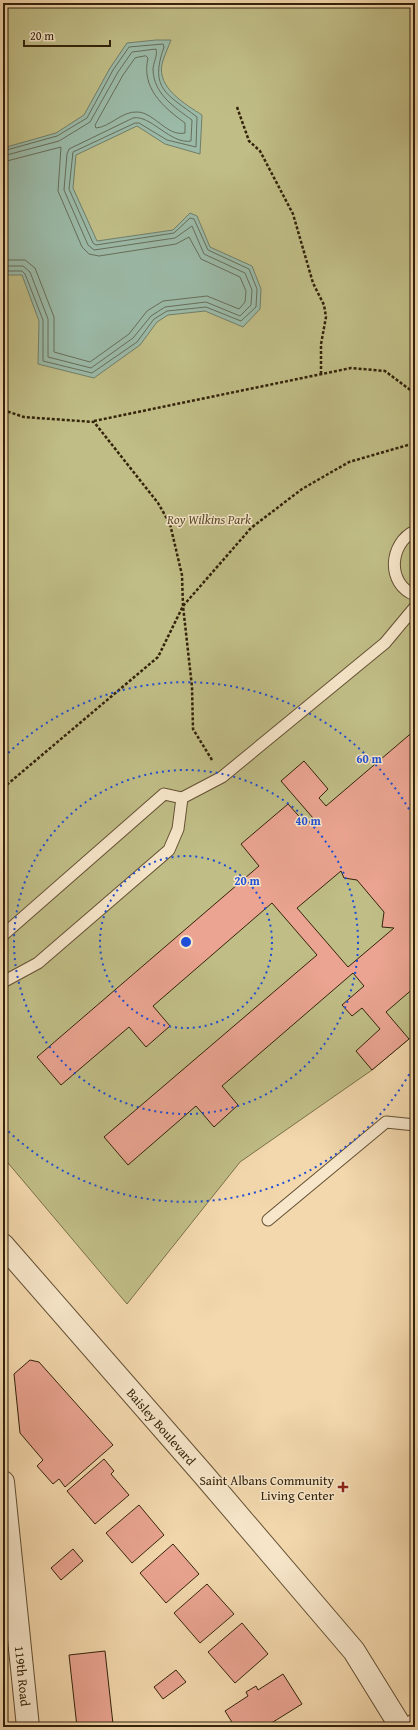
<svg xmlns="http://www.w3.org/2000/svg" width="418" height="1730" font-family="'Gentium Book Plus',serif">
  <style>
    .green { fill: #c0bd86; stroke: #7a7048 }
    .water { fill: #9bbaa8; stroke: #717e69 }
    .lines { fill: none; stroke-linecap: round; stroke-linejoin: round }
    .shore { stroke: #676e59; stroke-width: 1 }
    .building { fill: #eaa491; stroke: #33230a; fill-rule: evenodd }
    .service-casing { stroke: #635033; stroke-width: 13 }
    .minor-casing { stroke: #635033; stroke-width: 24 }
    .tertiary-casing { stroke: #635033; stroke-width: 24 }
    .path { stroke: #33230a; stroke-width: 2.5; stroke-dasharray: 3 2; stroke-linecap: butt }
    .service { stroke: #f7e6ca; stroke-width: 11 }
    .minor { stroke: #f7e6ca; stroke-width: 22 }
    .tertiary { stroke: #f7e6ca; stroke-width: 22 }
    .ring { fill: none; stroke: #1d4ed8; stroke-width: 2; stroke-dasharray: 2 4 }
    .poi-dot { fill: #8f2418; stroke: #f7e6ca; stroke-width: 1.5 }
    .labels { text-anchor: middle; stroke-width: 3; stroke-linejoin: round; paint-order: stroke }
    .park-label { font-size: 13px; font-style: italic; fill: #564a29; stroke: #f7e6ca }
    .street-label { font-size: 13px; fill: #33230a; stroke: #f7e6ca }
    .poi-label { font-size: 13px; fill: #33230a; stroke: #f7e6ca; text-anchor: end }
    .centre { fill: #1d4ed8; stroke: #f7e6ca; stroke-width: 2 }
    .ring-label { font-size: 12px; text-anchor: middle; font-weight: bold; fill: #1d4ed8; stroke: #f7e6ca; stroke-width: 3; stroke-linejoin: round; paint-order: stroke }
  </style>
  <rect width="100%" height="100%" fill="#f3d8ad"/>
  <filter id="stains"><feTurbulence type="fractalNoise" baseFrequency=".005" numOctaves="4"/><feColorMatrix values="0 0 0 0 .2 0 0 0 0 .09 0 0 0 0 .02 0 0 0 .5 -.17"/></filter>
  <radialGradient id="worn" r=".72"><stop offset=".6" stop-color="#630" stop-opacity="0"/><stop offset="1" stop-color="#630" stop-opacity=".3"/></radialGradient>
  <polygon class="green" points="3,3 415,3 415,1034 372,1070 240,1162 127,1304 3,1157"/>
  <path class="water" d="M156,40H171C168,48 164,56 162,64C157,88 185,104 202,115L200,154L165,144L137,126L76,155L73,188L97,241L173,230L190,213L197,216L210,247L252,266L261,289L260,309L243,327L205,311L168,315L157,322L140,345L94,378L38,364L39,321L22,275H3V148L56,133L84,115L110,68L127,43Z"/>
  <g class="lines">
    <g class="shore">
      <path d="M146,56L148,58C141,88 163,107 185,123V133C167,137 154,112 137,112C122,111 110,127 96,128L95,125L123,75L135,58Z"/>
      <path d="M3,151L57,136L87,118L113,70L129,47L163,44L164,47C149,89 167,94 197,117L196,147L167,140L139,123H135L73,152L69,189L93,243L96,245L174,233L190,218L194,219L208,250L249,269L257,289L256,307L241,321L206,307L167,311L154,319L137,342L92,373L43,361V320L25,274L22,271H3"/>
      <path d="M3,156L59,141L90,122L118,72L132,52L156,49C158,55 153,63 153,70C154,94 174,107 192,120L191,141C171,145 150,114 133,118L69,149L67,154L64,190L88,245L94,250L175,238L192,226L204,254L245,273L252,290L251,305L240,316L206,302L165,307L151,316L133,338L91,368L48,357V319L30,272L23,266H3"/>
      <polyline points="3,162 61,147 58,191 82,247 89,254 99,256 176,244 189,237 201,259 240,277 246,291 245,302 239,309 207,296 163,301 147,311 129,334 90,362 54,352 54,317 35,268 25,260 3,260"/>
    </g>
  </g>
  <g class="building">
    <path d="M415,730V987L386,1012L409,1039L372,1070L356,1051L380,1029L362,1008L352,1016L342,1005L364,986L353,973L222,1086L238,1105L214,1127L196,1106L128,1165L104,1137L317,955L272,903L153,1006L170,1026L146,1047L129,1027L61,1085L37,1057L259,866L241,844L288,804L306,824L313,818L281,781L304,761L328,789L319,798L326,806ZM341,871L344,878L357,880L384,912L382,927L394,928L348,967L297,908Z"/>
    <polygon points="30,1360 39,1362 113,1445 65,1487 59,1479 53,1484 37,1466 43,1460 20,1433 14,1374"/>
    <polygon points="104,1459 114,1471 111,1474 129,1495 95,1524 67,1491"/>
    <polygon points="139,1505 164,1535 132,1563 106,1533"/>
    <polygon points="173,1544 199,1574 166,1603 140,1573"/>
    <polygon points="73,1549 83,1561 61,1580 51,1568"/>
    <polygon points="207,1584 234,1614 200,1643 174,1613"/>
    <polygon points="242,1623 268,1654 235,1683 208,1652"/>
    <polygon points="105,1651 113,1724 77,1727 69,1655"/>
    <polygon points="176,1670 186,1682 163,1699 154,1687"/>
    <polygon points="283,1674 302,1704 265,1727 235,1727 225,1711 248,1696 246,1692 256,1686 258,1690"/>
  </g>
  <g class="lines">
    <g class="service-casing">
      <g id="service">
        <path d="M415,531C389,543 386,584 415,595"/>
        <polyline points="3,935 164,794 182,798 222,777 385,643 415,607"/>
        <polyline points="3,982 38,963 169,850 178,829 182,798"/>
        <polyline points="268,1220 386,1122 415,1125"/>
        <polyline points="401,1727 415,1719"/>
      </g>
    </g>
    <g class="minor-casing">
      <g id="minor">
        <path id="s1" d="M3,1482L28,1727"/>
      </g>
    </g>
    <g class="tertiary-casing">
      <g id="tertiary">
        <path id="s2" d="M3,1245L203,1474L354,1651L401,1727"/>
      </g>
    </g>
    <g class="path">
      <polyline points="237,107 249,141 260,151 293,214 313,283 324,305 326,317 321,344 321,374"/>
      <polyline points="3,410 24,417 94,422 158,503 170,524 182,575 183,606 192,687 193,729 212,760"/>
      <polyline points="94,421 351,368 385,371 413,392 415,395"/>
      <polyline points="3,788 158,657 183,606 251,528 302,489 349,462 415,443"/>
    </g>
    <use href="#service" class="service"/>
    <use href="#minor" class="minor"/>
    <use href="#tertiary" class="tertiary"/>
  </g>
  <g class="ring">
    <circle cx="186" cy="942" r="86"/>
    <circle cx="186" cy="942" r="172"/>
    <path d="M415 1064A259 259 0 0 1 4 1127M4 757A259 259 0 0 1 415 820"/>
  </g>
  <path class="poi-dot" d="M341 1481h4v4h4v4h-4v4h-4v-4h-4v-4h4z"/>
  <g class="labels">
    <g class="park-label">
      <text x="209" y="524">Roy Wilkins Park</text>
    </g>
    <g class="street-label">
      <text dy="5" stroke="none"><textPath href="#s2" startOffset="241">Baisley Boulevard</textPath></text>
      <text dy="5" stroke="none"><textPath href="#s1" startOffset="195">119th Road</textPath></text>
    </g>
    <g class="poi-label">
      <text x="334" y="1485">Saint Albans Community<tspan x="334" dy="15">Living Center</tspan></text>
    </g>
  </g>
  <circle cx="186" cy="942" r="6" class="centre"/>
  <g class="ring-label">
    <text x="369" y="763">60 m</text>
    <text x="308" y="825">40 m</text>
    <text x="247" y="885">20 m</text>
  </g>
  <rect width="418" height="1730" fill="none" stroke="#f3d8ad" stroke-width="16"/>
  <rect x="4" y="4" width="410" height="1722" fill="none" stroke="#33230a" stroke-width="2"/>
  <rect x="8" y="8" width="402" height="1714" fill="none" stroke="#33230a"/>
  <path d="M24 40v6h86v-6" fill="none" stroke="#33230a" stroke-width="2"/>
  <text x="30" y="40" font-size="12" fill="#33230a" stroke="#f7e6ca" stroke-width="3" paint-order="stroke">20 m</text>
  <rect width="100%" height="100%" filter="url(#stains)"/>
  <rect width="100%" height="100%" fill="url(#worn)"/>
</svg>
